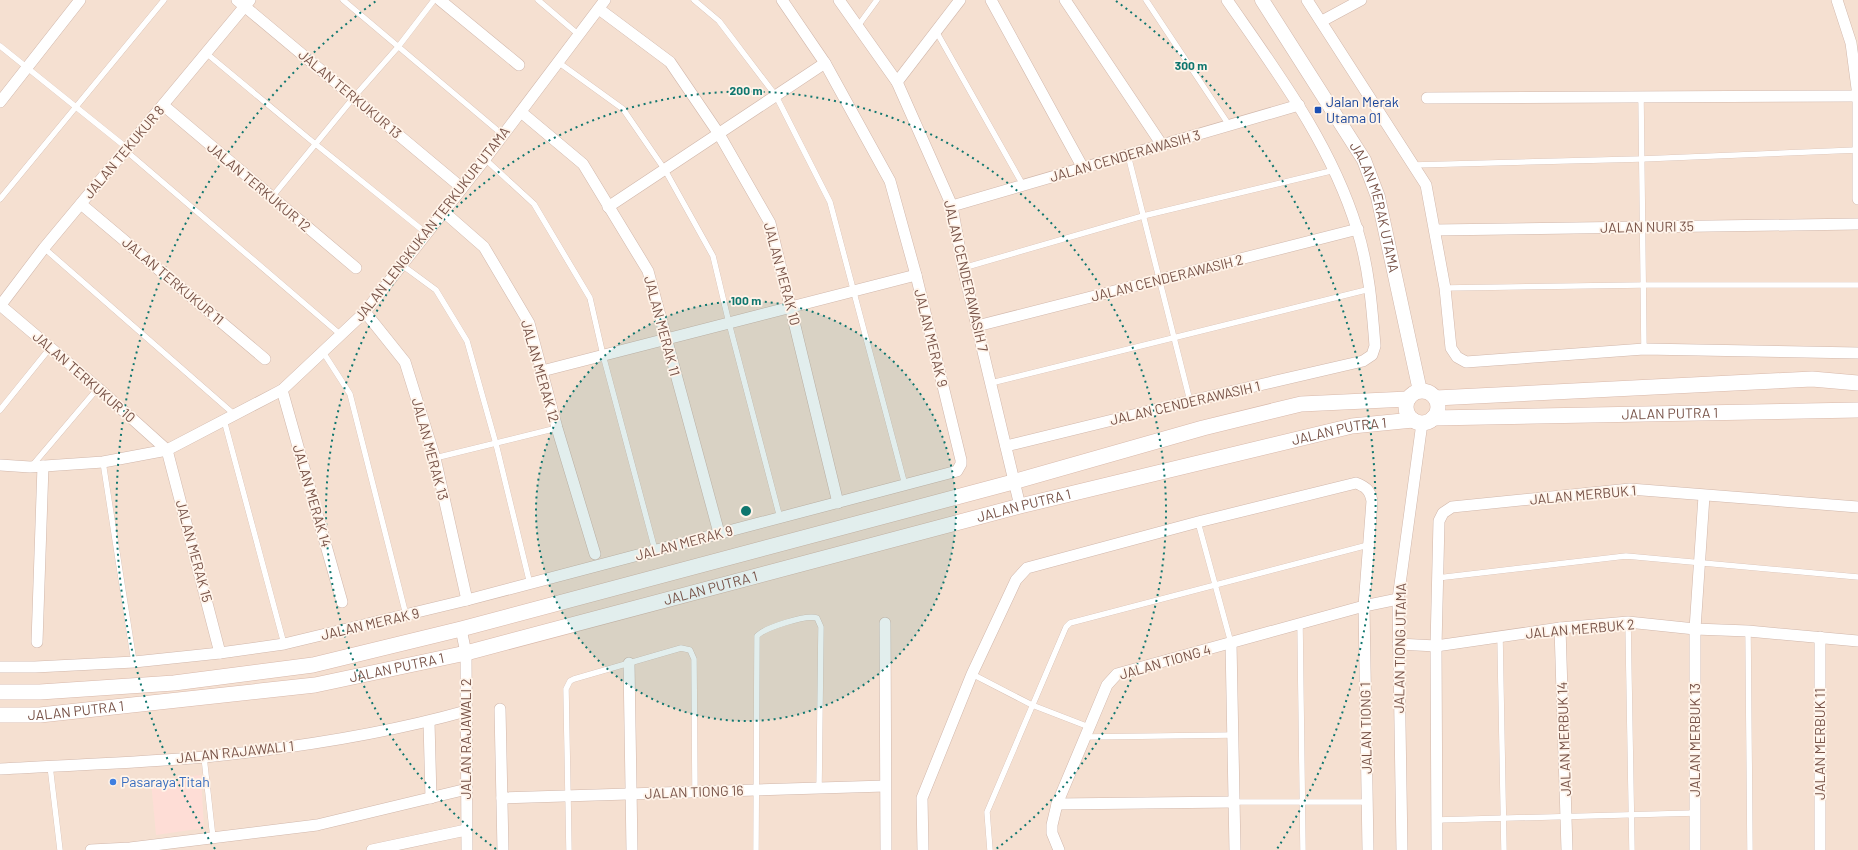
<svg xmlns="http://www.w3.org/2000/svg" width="1858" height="850" font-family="Barlow,sans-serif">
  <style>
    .residential { fill: #f5e0d1 }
    .commercial { fill: #feddd6 }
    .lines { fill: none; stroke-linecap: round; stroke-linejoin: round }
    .service-casing { stroke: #d1b7ab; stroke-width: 6 }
    .minor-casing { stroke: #d1b7ab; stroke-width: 12 }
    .tertiary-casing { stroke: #d1b7ab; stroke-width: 15 }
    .secondary-casing { stroke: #d8b8aa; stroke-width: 16 }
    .service { stroke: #fff; stroke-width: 5.5 }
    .minor { stroke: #fff; stroke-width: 11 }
    .tertiary { stroke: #fff; stroke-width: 14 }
    .secondary { stroke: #fff; stroke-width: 15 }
    .ring { fill: none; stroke: #0f766e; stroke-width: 2; stroke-dasharray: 2 4 }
    .transit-dot { fill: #1a4fb4; stroke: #fff4ea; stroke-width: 1.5 }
    .shop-dot { fill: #3f7fe0; stroke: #fff4ea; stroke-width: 1.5 }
    .labels { text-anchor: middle; stroke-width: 3.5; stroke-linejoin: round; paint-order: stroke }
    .street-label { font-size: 14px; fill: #775247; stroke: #fff4ea }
    .transit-label { font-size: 14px; fill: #164399; stroke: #fff4ea; text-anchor: start }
    .shop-label { font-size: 14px; fill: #366cbe; stroke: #fff4ea; text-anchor: start }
    .centre { fill: #0f766e; stroke: #fff4ea; stroke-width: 2 }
    .ring-label { font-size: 12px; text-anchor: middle; font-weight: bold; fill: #0f766e; stroke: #fff4ea; stroke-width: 3.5; stroke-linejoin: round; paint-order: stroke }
  </style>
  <rect width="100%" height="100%" fill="#fdf0e3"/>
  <rect class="residential" x="0" y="0" width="1858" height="850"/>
  <polygon class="commercial" points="201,775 204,828 156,835 151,781"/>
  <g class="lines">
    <g class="service-casing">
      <g id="service">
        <polyline points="343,0 503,135"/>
        <polyline points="538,0 579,35"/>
        <polyline points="694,0 719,21 776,96 830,202 905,485"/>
        <polyline points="1146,0 1229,125"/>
        <polyline points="858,26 877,0"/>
        <polyline points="936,31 1023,185"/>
        <polyline points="0,46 127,148"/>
        <polyline points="206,53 308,138 426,233"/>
        <polyline points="558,62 623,109 665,170 713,256 729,323 780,518"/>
        <polyline points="1641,97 1644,349"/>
        <polyline points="125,150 341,335"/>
        <polyline points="1128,155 1190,401"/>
        <polyline points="485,159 534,204 590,298 603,355 655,550"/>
        <polyline points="1414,165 1641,159 1857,150"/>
        <polyline points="272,197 354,97 398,47 434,0"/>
        <polyline points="0,199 164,0"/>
        <polyline points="44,248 235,415"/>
        <polyline points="402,265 436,290 467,341 496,444 530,584"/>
        <polyline points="963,268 1143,216 1335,170"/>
        <polyline points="1445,288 1643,285 1858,285"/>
        <polyline points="323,352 350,394 406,615"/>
        <polyline points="991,383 1370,289"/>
        <polyline points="0,410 50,348"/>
        <polyline points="224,420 284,644"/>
        <polyline points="435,458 557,428"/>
        <polyline points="103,462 134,662"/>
        <polyline points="31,467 98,388"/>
        <polyline points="1198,522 1231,643"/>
        <polyline points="1437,578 1626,556 1858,577"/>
        <polyline points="1628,622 1632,850"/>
        <polyline points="1300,624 1303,850"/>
        <polyline points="1748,631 1750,850"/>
        <polyline points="1500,637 1504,850"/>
        <polyline points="972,674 1032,705 1089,727"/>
        <polyline points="1085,737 1233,735"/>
        <polyline points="204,757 213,838"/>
        <polyline points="50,766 60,850"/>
        <polyline points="1234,802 1367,802"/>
        <polyline points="1437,820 1695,813"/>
        <polyline points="569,850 566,689 570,681 574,679 681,648 690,650 694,659 695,792"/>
        <path d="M756,850L757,636C764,628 807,614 817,618L821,627L819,788"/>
        <polyline points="990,850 987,812 1066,627 1070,623 1368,545"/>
      </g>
    </g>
    <g class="minor-casing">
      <g id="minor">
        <polyline points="237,0 462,188"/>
        <polyline points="440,0 519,65"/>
        <polyline points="839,0 897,82 952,206 963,268 1020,506"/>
        <polyline points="991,0 1083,168"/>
        <polyline points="1065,0 1162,145"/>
        <polyline points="1307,0 1426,185 1445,288 1451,348 1457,357 1466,362 1644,349 1858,353"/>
        <polyline points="1837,0 1851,43 1858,96 1858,199"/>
        <polyline points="599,9 670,62 719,134 770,223 838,503"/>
        <polyline points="1322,21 1361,0"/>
        <polyline points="897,82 960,0"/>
        <polyline points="1427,98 1858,96"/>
        <polyline points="0,102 80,0"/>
        <polyline points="163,105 356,268"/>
        <polyline points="521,112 583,164 648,271 719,533"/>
        <polyline points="81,204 265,359"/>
        <polyline points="952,206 1299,105"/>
        <polyline points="608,207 825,63"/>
        <polyline points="444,212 484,247 529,323 557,428 595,554"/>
        <polyline points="1435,230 1858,224"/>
        <polyline points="0,305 98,388 167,450"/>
        <polyline points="0,306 44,248 250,0"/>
        <polyline points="365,312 405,362 435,458 467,600"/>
        <polyline points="977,326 1358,229"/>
        <polyline points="542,371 916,275"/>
        <polyline points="282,390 342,602"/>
        <path d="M1006,446L1190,401L1363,361L1372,355L1375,346C1372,307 1369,267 1357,229C1331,144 1277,72 1227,0"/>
        <polyline points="167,450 220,653"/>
        <polyline points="0,465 30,467 103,462 167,450 282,390 365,312 485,159 605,0"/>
        <polyline points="885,623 886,850"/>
        <polyline points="1560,628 1567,850"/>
        <polyline points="461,629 466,653 467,850"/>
        <polyline points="1820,637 1820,850"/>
        <polyline points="37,642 43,466"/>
        <polyline points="1231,643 1235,850"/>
        <polyline points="1398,644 1436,646 1560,628 1628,622 1695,629 1748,631 1858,641"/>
        <polyline points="629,663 632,850"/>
        <polyline points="0,667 35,667 134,662 220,653 284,644 467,600 957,471 961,464 961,460 916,275 890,181 825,63 782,0"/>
        <polyline points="500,709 503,850"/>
        <polyline points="429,722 431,798"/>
        <path d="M0,769C68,765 137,763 205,757C293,748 381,735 466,711"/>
        <polyline points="502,798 885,786"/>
        <polyline points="1057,804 1234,802"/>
        <polyline points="91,850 130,848 317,825 467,789"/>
        <polyline points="372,850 466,830"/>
        <path d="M923,850L922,798L972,674L1016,580L1027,568L1198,522L1356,483C1366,487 1370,490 1372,501L1364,606L1368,850"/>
        <polyline points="1059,850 1052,833 1052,825 1057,804 1107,685 1117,674 1364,606 1398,599"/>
        <polyline points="1402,850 1398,599 1422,423"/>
        <polyline points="1437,850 1436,646 1439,521 1443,513 1452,507 1630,489 1858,507"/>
        <polyline points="1695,850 1695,629 1704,496"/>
      </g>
    </g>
    <g class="tertiary-casing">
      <g id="tertiary">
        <path id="s1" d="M1262,0L1364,160L1378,197L1420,391"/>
      </g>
    </g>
    <g class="secondary-casing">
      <g id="secondary">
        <circle cx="1422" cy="407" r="16"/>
        <polyline points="1436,398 1812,379 1858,383"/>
        <path id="s2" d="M1433,418L1858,410"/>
        <polyline points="0,692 40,692 174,683 313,665 461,629 1013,482 1203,428 1301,404 1408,399"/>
        <path id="s3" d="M0,715H40L315,685L466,653L1020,506L1352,426L1413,420"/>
      </g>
    </g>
    <use href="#service" class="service"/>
    <use href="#minor" class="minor"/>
    <use href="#tertiary" class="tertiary"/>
    <use href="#secondary" class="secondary"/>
  </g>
  <circle cx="746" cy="511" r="210" fill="#0f766e" fill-opacity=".12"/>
  <g class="ring">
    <circle cx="746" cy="511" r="210"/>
    <path d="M496 849A420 420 0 1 1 996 849"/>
    <path d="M215 849A630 630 0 0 1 376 1M1116 1A630 630 0 0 1 1277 849"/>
  </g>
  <rect class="transit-dot" x="1314" y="106" width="8" height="8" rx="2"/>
  <circle class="shop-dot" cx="113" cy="782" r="4"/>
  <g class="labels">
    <g class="street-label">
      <text transform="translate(350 94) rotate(40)" y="5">JALAN TERKUKUR 13</text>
      <text transform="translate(124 152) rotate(-50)" y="5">JALAN TEKUKUR 8</text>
      <text transform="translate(1125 156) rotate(-16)" y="5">JALAN CENDERAWASIH 3</text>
      <text transform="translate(259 187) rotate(40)" y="5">JALAN TERKUKUR 12</text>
      <text dy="5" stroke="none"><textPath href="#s1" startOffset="238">JALAN MERAK UTAMA</textPath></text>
      <text transform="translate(432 224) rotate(-52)" y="5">JALAN LENGKUKAN TERKUKUR UTAMA</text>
      <text transform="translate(1647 227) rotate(-1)" y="5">JALAN NURI 35</text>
      <text transform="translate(782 274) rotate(75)" y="5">JALAN MERAK 10</text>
      <text transform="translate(966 276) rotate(77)" y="5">JALAN CENDERAWASIH 7</text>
      <text transform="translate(1167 278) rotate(-14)" y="5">JALAN CENDERAWASIH 2</text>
      <text transform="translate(173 281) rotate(40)" y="5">JALAN TERKUKUR 11</text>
      <text transform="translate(662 326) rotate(75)" y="5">JALAN MERAK 11</text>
      <text transform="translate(931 338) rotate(76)" y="5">JALAN MERAK 9</text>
      <text transform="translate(540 371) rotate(74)" y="5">JALAN MERAK 12</text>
      <text transform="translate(84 377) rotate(41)" y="5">JALAN TERKUKUR 10</text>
      <text transform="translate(1185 403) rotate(-13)" y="5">JALAN CENDERAWASIH 1</text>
      <text dy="5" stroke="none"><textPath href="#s2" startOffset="237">JALAN PUTRA 1</textPath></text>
      <text dy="5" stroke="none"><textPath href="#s3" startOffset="1372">JALAN PUTRA 1</textPath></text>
      <text transform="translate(430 449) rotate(75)" y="5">JALAN MERAK 13</text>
      <text transform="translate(1583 495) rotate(-5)" y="5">JALAN MERBUK 1</text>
      <text transform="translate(312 496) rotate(74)" y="5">JALAN MERAK 14</text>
      <text dy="5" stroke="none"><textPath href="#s3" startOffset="1048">JALAN PUTRA 1</textPath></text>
      <text transform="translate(684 543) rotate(-15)" y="5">JALAN MERAK 9</text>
      <text transform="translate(194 551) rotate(75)" y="5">JALAN MERAK 15</text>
      <text dy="5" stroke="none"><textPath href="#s3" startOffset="724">JALAN PUTRA 1</textPath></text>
      <text transform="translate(370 624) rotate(-13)" y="5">JALAN MERAK 9</text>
      <text transform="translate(1580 629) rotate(-5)" y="5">JALAN MERBUK 2</text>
      <text transform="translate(1400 648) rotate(-89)" y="5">JALAN TIONG UTAMA</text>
      <text transform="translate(1165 662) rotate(-16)" y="5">JALAN TIONG 4</text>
      <text dy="5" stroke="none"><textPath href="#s3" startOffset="400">JALAN PUTRA 1</textPath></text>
      <text dy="5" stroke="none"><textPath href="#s3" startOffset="76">JALAN PUTRA 1</textPath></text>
      <text transform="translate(1366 728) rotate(-91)" y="5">JALAN TIONG 1</text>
      <text transform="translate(466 739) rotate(-90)" y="5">JALAN RAJAWALI 2</text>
      <text transform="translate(1564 739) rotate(-92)" y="5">JALAN MERBUK 14</text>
      <text transform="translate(1695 740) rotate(-90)" y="5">JALAN MERBUK 13</text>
      <text transform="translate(1820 744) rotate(-90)" y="5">JALAN MERBUK 11</text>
      <text transform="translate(235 752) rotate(-6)" y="5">JALAN RAJAWALI 1</text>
      <text transform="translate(694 792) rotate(-2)" y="5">JALAN TIONG 16</text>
    </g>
    <g class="transit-label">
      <text x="1326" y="107">Jalan Merak<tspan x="1326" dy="16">Utama 01</tspan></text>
    </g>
    <g class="shop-label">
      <text x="121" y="787">Pasaraya Titah</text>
    </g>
  </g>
  <circle cx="746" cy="511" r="6" class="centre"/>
  <g class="ring-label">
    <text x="1191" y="70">300 m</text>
    <text x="746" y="95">200 m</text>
    <text x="746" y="305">100 m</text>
  </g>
</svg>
